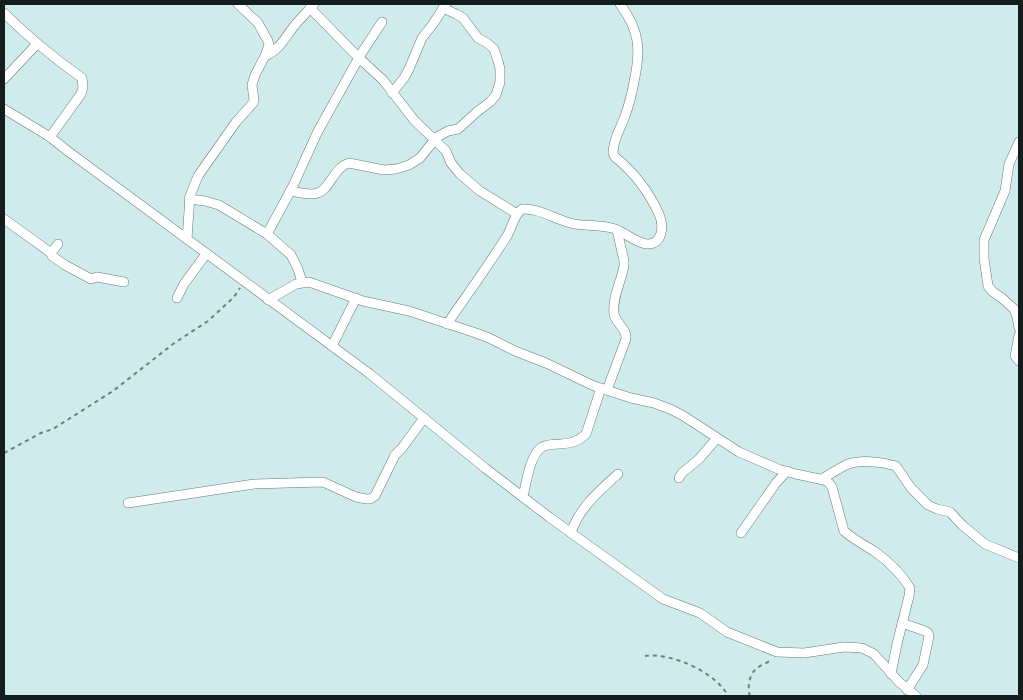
<svg xmlns="http://www.w3.org/2000/svg" width="1023" height="700" font-family="Figtree,sans-serif">
  <style>
    .lines { fill: none; stroke-linecap: round; stroke-linejoin: round }
    .minor-casing { stroke: #637b7c; stroke-width: 10 }
    .path { stroke: #6e8081; stroke-width: 2; stroke-dasharray: 4 4; stroke-linecap: butt }
    .minor { stroke: #fff; stroke-width: 9 }
  </style>
  <rect width="100%" height="100%" fill="#d0ebec"/>
  <g class="lines">
    <g class="minor-casing">
      <g id="minor">
        <polyline points="310,8 359,58 383,80 414,120 446,151 451,163 460,174 480,191 517,214"/>
        <path d="M4,13C28,37 54,58 82,78L83,87L81,94L50,137"/>
        <path d="M265,56C280,50 286,36 295,25C301,18 308,11 314,4"/>
        <polyline points="4,79 37,44"/>
        <polyline points="392,93 404,78 409,69 422,38 433,24 446,4"/>
        <polyline points="4,109 50,137 69,152 370,374 485,468 549,517 663,599 700,613 727,632 777,652 804,653 844,647 862,648 874,654 899,682 916,696"/>
        <polyline points="1019,142 1009,164 1005,191 984,240 984,258 988,286 993,292 1002,298 1014,309 1017,317 1019,328"/>
        <path d="M290,191C298,192 310,196 318,193C330,189 334,167 349,163L384,170L396,169L409,165L420,158L437,137L448,131L458,129L478,111L490,102L496,95L500,82V69L498,61L494,49L487,43L478,38L463,18L456,14L443,8"/>
        <polyline points="189,199 205,201 219,205 267,234 291,255 298,269 302,282"/>
        <polyline points="4,219 51,253"/>
        <polyline points="267,234 292,188 318,131 361,54 382,22"/>
        <polyline points="187,239 190,196 198,176 236,122 253,103 254,100 252,85 255,75 265,56 269,45 268,41 258,23 238,4"/>
        <polyline points="58,244 51,253 52,256 65,265 91,279 97,277 124,282"/>
        <polyline points="177,298 184,284 206,254"/>
        <path d="M268,300L296,284L309,282L363,301L409,311L476,333L489,338L515,351L546,363L594,386L631,398L654,403L670,409L682,415L739,452L778,469L796,474L824,480L829,483L832,487L844,531C853,539 864,545 874,551C888,561 901,573 910,588L909,596L897,644L891,674"/>
        <path d="M447,324C467,295 488,266 507,236C512,227 514,215 522,209C539,208 554,219 570,223C585,227 601,224 615,229C626,233 636,243 647,244C663,245 664,225 659,214C648,190 635,173 615,157L613,153C613,139 621,128 625,116C629,105 632,93 634,82C641,50 640,31 620,4"/>
        <polyline points="1019,335 1015,356 1019,361"/>
        <polyline points="332,346 356,298"/>
        <path d="M607,390L626,339C627,328 616,324 614,314C612,298 621,282 624,266V261L617,230"/>
        <polyline points="679,478 682,473 699,459 717,438"/>
        <path d="M822,479C830,474 838,469 846,465C861,459 882,462 896,466L911,488L928,505L937,509L950,512L962,525L985,544L1019,558"/>
        <path d="M523,497C526,484 530,454 542,447C548,444 555,444 561,444C571,443 578,442 586,434L601,388"/>
        <polyline points="128,503 254,484 323,482 356,497 366,499 370,499 375,496 395,455 402,448 424,418"/>
        <path d="M571,533C579,508 599,491 618,474"/>
        <polyline points="741,533 776,483 787,471"/>
        <polyline points="902,623 925,631 928,633 929,636 923,665 907,690"/>
      </g>
    </g>
    <g class="path">
      <polyline points="4,453 41,433 53,429 113,391 173,344 208,321 234,297 240,288"/>
      <path d="M645,656C671,652 717,673 728,696"/>
      <polyline points="4,695 6,696"/>
      <path d="M750,696C747,688 749,674 757,668C761,665 767,663 771,660"/>
    </g>
    <use href="#minor" class="minor"/>
  </g>
  <rect width="1023" height="700" fill="none" stroke="#141d1e" stroke-width="10"/>
</svg>
